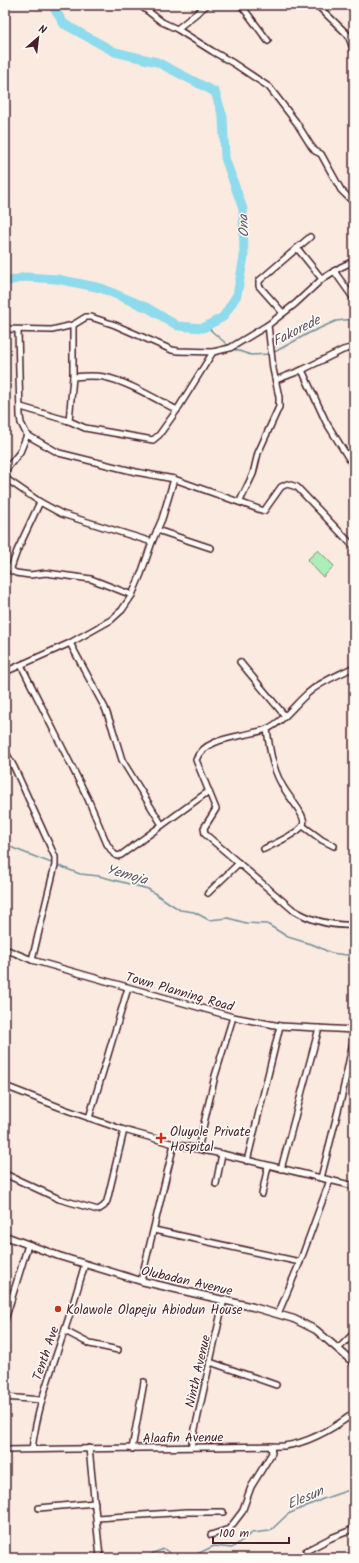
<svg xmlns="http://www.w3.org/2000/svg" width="359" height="1563" font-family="Kalam,sans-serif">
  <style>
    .pitch { fill: #aceeb8; stroke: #7b8672 }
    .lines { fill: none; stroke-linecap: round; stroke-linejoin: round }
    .stream { stroke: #72909f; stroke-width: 1.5 }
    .river { stroke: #8ddbec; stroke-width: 9 }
    .minor-casing { stroke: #4a1f2b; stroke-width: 8 }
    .tertiary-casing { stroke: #4a1f2b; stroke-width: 9 }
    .minor { stroke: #fdfcf7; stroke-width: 5 }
    .tertiary { stroke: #fdfcf7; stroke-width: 6 }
    .poi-dot { fill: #c8321e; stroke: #fdfcf7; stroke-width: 1.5 }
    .labels { text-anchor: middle; stroke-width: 3; stroke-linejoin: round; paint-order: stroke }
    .street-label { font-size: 13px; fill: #4a1f2b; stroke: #fdfcf7 }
    .poi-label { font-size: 13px; fill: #4a1f2b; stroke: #fdfcf7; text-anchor: start }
    .water-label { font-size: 14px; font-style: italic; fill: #5e5765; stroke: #fdfcf7 }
  </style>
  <rect width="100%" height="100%" fill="#fbeadf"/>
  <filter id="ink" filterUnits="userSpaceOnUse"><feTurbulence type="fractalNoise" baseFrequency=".025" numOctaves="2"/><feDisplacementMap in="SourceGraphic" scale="8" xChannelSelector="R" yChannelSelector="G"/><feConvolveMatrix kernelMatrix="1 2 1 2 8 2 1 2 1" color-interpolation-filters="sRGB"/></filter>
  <g filter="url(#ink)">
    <polygon class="pitch" points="318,550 334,566 323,577 307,560"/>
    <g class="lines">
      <g class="stream">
        <polyline points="207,327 230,347"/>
        <polyline points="233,349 251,355 271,354 309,333 336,321 354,319"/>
        <polyline points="5,844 15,849 80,874 99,876 148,889 180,910 194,912 209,920 228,918 246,923 267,924 288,937 314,945 331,953 354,956"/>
        <polyline points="149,1558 153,1553 164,1549 174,1556 193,1556 214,1546 232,1548 252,1533 270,1531 288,1514 323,1499 349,1490 354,1473"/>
      </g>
      <polyline class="river" points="5,282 25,277 57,279 101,288 148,308 178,326 203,328 223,317 237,295 244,257 243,209 225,158 223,117 215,92 157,62 115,52 64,24 52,5"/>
      <g class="minor-casing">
        <g id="minor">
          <polyline points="140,5 162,22 177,29 212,51 233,63 269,87 296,122 311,146 315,151 321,154 341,190 354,203"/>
          <polyline points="241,5 268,41"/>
          <polyline points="324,5 320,8 348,35 354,51"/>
          <polyline points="177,29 207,5"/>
          <polyline points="297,248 322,279"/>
          <polyline points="334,271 354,299"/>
          <polyline points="283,313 259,286 259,281 310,237"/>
          <polyline points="5,329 52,330 73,325 86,317 91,317 115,325 172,350 178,351 213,352 230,348 268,325 295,304 322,279 341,267 354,261"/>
          <polyline points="18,330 20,416 21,423 27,435 59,453 136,472 174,479 264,511 281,487 287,484 297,487 354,547"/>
          <polyline points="302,370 326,422 354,467"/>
          <path d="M73,377C83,376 94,375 104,377C126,381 156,399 177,410"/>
          <polyline points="276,380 302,370 343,350 354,347"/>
          <polyline points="21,407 69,421 85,428 153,440 159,435 177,410 213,352"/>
          <polyline points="69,421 73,377 73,325"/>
          <polyline points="5,471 20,452 27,435"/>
          <polyline points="5,478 40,502 62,514 152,542"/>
          <polyline points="240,501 253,474 258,453 279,407 279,397 273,369 268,325"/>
          <polyline points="40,502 17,551 11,568 12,571 16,573 30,575 46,573 91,579 132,595"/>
          <polyline points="157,530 211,548"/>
          <polyline points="70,643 105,708 112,727 122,760 162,825"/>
          <polyline points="240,662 285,716"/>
          <polyline points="21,665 88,799 107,844 114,854 117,856 121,855 209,791"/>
          <path d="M354,667C339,675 321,681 308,693C295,704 283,722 267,729C247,737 204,736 196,760L216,809L204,828L205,834L292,909C311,921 332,926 354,925"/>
          <polyline points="5,672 70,643 111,620 122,610 132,595 141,574 152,542 162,519 174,479"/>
          <polyline points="5,751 14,767 55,857 55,865 32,960"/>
          <polyline points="303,826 322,840 334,846"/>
          <path d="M264,849C272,845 299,833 303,825C307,818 291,799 287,793C273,773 270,753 267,729"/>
          <polyline points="352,872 354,883"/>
          <polyline points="208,893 239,863"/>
          <polyline points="5,949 32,960 233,1017 280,1026 354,1030"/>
          <polyline points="5,1086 64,1109 124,1130 174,1144 222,1154 354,1186"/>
          <polyline points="89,1118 128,988"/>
          <polyline points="198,1149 215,1076 233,1017"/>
          <polyline points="247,1161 280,1026"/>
          <polyline points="281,1169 319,1028"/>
          <polyline points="5,1174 59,1199 98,1210 104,1206 107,1201 124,1130"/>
          <polyline points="321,1178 342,1095 354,1037"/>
          <polyline points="216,1184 222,1154"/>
          <polyline points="262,1194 268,1166"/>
          <polyline points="154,1230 300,1262"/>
          <polyline points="141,1281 174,1144"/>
          <polyline points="5,1295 11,1297"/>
          <polyline points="278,1314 300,1262 330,1180"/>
          <polyline points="5,1320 28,1245"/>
          <polyline points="65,1331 90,1344 118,1350"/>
          <polyline points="339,1348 354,1333"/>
          <polyline points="210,1362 276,1385"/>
          <polyline points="5,1397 41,1400"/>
          <polyline points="191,1447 224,1299"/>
          <polyline points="89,1448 100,1557"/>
          <path d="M32,1449C37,1408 51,1371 64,1332C72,1309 78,1287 85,1264"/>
          <polyline points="132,1449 144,1382"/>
          <path d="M5,1450L284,1446C310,1443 334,1428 354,1413"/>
          <polyline points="39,1508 95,1503"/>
          <polyline points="97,1518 187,1512 223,1512"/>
          <polyline points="211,1535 229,1529 242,1512 251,1487 272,1453 271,1446"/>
          <polyline points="309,1558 306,1551 331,1538 354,1529"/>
        </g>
      </g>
      <g class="tertiary-casing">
        <polyline id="tertiary" points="5,1236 59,1256 141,1281 253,1307 294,1319 316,1330 354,1363"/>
      </g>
      <use href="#minor" class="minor"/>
      <use href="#tertiary" class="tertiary"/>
    </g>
  </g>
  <g class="poi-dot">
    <path d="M159 1132h4v4h4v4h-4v4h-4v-4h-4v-4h4z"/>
    <circle cx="58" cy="1309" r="4"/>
  </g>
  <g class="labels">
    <g class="street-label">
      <text transform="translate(180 991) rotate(16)" y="5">Town Planning Road</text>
      <text transform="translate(187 1280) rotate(13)" y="5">Olubadan Avenue</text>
      <text transform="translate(45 1353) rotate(-71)" y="5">Tenth Ave</text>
      <text transform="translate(197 1371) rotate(-77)" y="5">Ninth Avenue</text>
      <text transform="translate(183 1437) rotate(-1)" y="5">Alaafin Avenue</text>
    </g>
    <g class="poi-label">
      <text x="170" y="1136">Oluyole Private<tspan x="170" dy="15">Hospital</tspan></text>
      <text x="66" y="1314">Kolawole Olapeju Abiodun House</text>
    </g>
    <g class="water-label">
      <text transform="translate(243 226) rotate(-92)" y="5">Ona</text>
      <text transform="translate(296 330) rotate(-27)" y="5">Fakorede</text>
      <text transform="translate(127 874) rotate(16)" y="5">Yemoja</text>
      <text transform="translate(305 1497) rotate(-23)" y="5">Elesun</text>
    </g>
  </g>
  <rect width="359" height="1563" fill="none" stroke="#fdfcf7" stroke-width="20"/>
  <rect x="10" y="10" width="339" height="1543" fill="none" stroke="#4a1f2b" stroke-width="1.5" filter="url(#ink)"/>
  <g transform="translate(38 38) rotate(28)" stroke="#fdfcf7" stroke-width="3" paint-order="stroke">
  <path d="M0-3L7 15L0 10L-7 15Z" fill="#4a1f2b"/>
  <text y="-6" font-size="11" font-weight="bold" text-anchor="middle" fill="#4a1f2b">N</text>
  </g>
  <path d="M213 1537v6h76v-6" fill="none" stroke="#4a1f2b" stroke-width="2"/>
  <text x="219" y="1537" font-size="12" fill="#4a1f2b" stroke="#fdfcf7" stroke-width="3" paint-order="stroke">100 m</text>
</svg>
